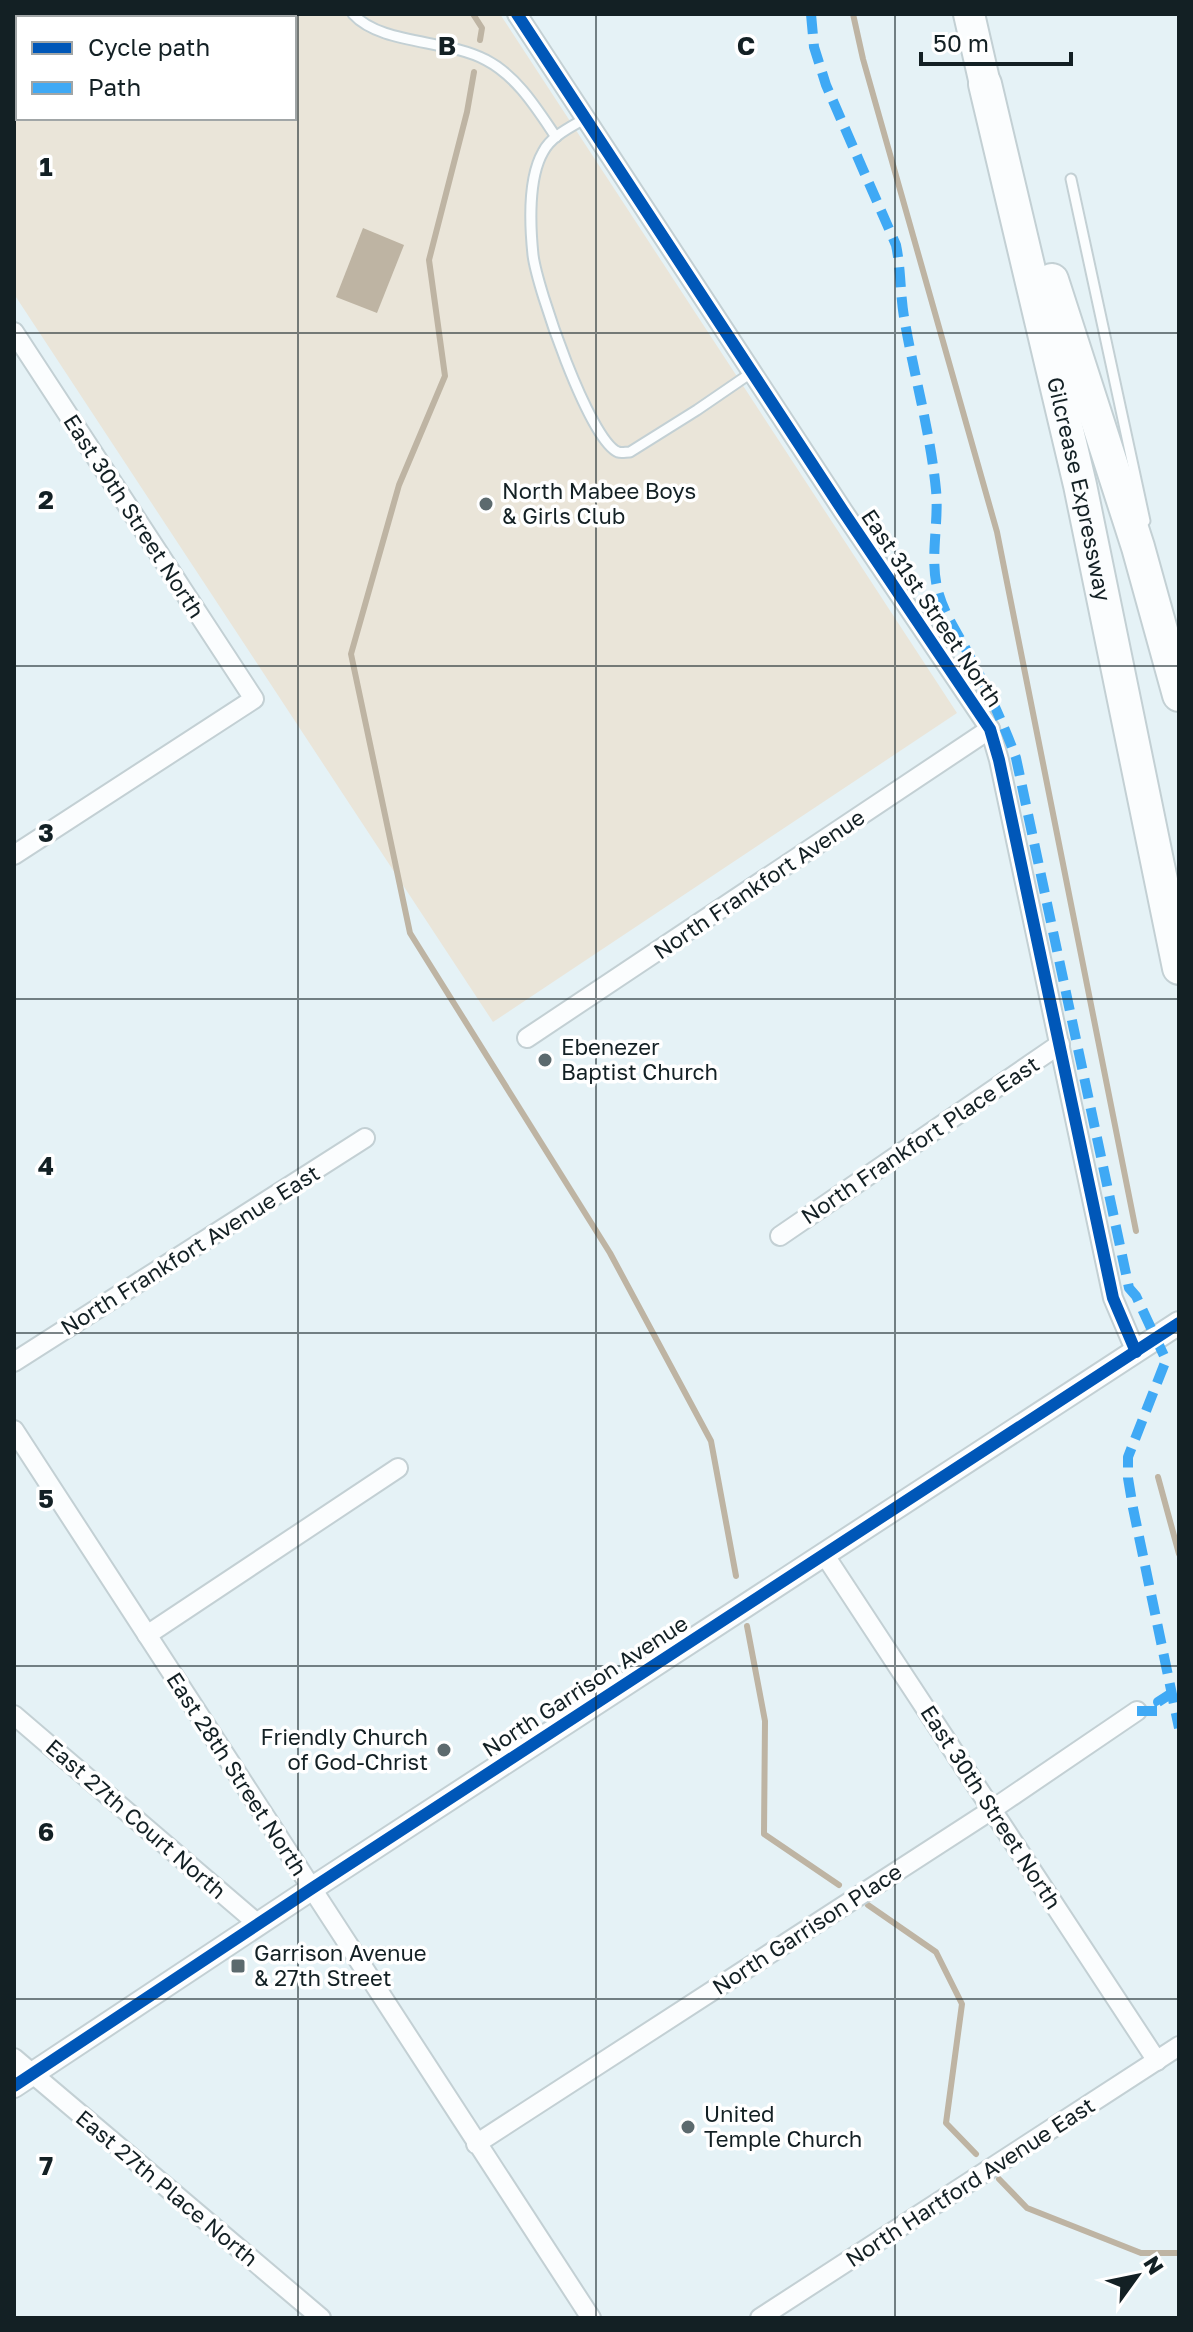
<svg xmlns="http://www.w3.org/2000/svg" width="1193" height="2332" font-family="'Golos Text',sans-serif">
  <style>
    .green { fill: #eae5d9; fill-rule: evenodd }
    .water { fill: #beb4a3 }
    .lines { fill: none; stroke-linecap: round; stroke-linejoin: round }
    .stream { stroke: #beb4a3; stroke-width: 6 }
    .service-casing { stroke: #c3d0d4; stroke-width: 13 }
    .minor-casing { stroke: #c3d0d4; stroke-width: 22 }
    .tertiary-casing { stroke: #c3d0d4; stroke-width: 26 }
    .trunk-casing { stroke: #c3d0d4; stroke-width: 34 }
    .motorway-casing { stroke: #c3d0d4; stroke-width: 36 }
    .service { stroke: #fbfdfe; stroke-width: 9 }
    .minor { stroke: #fbfdfe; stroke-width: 18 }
    .tertiary { stroke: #fbfdfe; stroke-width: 22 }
    .trunk { stroke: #fbfdfe; stroke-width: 30 }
    .motorway { stroke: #fbfdfe; stroke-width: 32 }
    .quiet { stroke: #3fa9f5; stroke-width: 10; stroke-dasharray: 20 10; stroke-linecap: butt }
    .cycleway-casing { stroke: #fff; stroke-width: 17 }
    .cycleway { stroke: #0057b8; stroke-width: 12 }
    .grid { fill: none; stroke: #132024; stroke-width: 2; stroke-opacity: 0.55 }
    .poi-dot { fill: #5c6a6e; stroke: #fff; stroke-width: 3 }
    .labels { text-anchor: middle; stroke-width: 7; stroke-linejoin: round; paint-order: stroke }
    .street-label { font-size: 22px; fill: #132024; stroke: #fff }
    .poi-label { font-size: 22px; fill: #132024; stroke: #fff; text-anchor: start }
    .grid-label { font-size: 26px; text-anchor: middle; font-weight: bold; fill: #132024; stroke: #fff; stroke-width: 7; stroke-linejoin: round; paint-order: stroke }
  </style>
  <rect width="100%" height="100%" fill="#e5f2f6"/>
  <path class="green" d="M14,14H500L957,713L493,1022L14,294ZM18,18H294V118H18Z"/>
  <polygon class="water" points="363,228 404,245 377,313 336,297"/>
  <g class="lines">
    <g class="stream">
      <polyline points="473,14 482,28 480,40"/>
      <polyline points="853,14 863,59 997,532 1136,1231"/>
      <polyline points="474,72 467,112 429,260 445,376 399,485 351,654 410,933 610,1253 711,1441 736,1576"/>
      <polyline points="1158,1477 1179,1554"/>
      <polyline points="747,1626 765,1721 764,1834 839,1885"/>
      <polyline points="868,1905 936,1952 962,2004 946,2123 976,2154"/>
      <polyline points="999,2179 1027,2208 1141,2253 1179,2253"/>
    </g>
    <g class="service-casing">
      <g id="service">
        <path d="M353,14C381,45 447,39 486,60C517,76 537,109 556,137"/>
        <path d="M586,118C571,127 551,136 543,152C528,178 530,226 533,255C537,288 589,440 618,452C621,453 626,452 630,452L697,410L751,373"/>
        <polyline points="1071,179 1145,521"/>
      </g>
    </g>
    <g class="minor-casing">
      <g id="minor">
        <polyline points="517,14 843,511 990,729 999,760 1113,1298 1136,1352"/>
        <polyline points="14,332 254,699 14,855"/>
        <polyline points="527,1038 990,729"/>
        <polyline points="780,1236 1060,1044"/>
        <polyline points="14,1362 365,1138"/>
        <polyline points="14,1430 591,2318"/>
        <polyline points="824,1554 1157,2061"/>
        <polyline points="147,1635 398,1468"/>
        <polyline points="14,1715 258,1924"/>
        <polyline points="14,2058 321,2318"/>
        <polyline points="476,2144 993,1809 1137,1711"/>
        <polyline points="760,2318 1179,2046"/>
      </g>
    </g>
    <g class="tertiary-casing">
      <polyline id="tertiary" points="14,2086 311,1889 1179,1323"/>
    </g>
    <g class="trunk-casing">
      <polyline id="trunk" points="969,14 985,84"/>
    </g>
    <g class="motorway-casing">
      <g id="motorway">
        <path id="s1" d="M985,84L1080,485L1179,968"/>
        <polyline points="1052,280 1138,547 1179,695"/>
      </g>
    </g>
    <use href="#service" class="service"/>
    <use href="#minor" class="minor"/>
    <use href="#tertiary" class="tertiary"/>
    <use href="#trunk" class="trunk"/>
    <use href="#motorway" class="motorway"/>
    <g class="quiet">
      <path d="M811,14L814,47L826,85L896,245C901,269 900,293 904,317C914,376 930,430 936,490C939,523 930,556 937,587C942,611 957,632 968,653C986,687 1003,722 1016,758L1129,1288L1136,1296L1166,1360L1128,1457V1478L1133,1508L1179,1728"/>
      <polyline points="1137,1711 1160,1711 1161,1707 1158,1702 1172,1693"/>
    </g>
    <g class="cycleway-casing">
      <g id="cycleway">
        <polyline points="517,14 843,511 990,729 999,760 1113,1298 1136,1352"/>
        <polyline points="14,2086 311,1889 1179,1323"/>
      </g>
    </g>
    <use href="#cycleway" class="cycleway"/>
  </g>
  <path class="grid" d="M298,14V2318M596,14V2318M895,14V2318M14,333H1179M14,666H1179M14,999H1179M14,1333H1179M14,1666H1179M14,1999H1179"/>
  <g class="poi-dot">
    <circle cx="486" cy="504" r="8"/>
    <circle cx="545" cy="1060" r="8"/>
    <circle cx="444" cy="1750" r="8"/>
    <rect x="230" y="1958" width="16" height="16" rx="4"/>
    <circle cx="688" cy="2127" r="8"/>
  </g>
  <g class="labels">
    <g class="street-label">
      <text dy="8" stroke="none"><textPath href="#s1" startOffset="416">Gilcrease Expressway</textPath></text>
      <text transform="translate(134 516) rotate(57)" y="8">East 30th Street North</text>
      <text transform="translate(932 608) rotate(56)" y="8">East 31st Street North</text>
      <text transform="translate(759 884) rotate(-34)" y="8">North Frankfort Avenue</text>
      <text transform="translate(920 1140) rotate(-34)" y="8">North Frankfort Place East</text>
      <text transform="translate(190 1250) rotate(-32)" y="8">North Frankfort Avenue East</text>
      <text transform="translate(585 1686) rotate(-33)" y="8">North Garrison Avenue</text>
      <text transform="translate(237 1774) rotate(57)" y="8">East 28th Street North</text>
      <text transform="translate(991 1807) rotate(57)" y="8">East 30th Street North</text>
      <text transform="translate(136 1819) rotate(41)" y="8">East 27th Court North</text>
      <text transform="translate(807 1929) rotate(-33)" y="8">North Garrison Place</text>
      <text transform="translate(970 2182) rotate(-33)" y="8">North Hartford Avenue East</text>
      <text transform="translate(167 2188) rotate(40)" y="8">East 27th Place North</text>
    </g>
    <g class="poi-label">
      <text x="502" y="499">North Mabee Boys<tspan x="502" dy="25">&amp; Girls Club</tspan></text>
      <text x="561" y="1055">Ebenezer<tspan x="561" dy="25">Baptist Church</tspan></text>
      <text x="428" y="1745" text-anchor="end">Friendly Church<tspan x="428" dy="25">of God-Christ</tspan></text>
      <text x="254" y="1961">Garrison Avenue<tspan x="254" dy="25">&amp; 27th Street</tspan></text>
      <text x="704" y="2122">United<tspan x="704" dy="25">Temple Church</tspan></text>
    </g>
  </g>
  <g class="grid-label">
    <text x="447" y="55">B</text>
    <text x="746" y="55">C</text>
    <text x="46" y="176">1</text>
    <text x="46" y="509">2</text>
    <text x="46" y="842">3</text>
    <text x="46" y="1175">4</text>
    <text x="46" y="1508">5</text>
    <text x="46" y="1841">6</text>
    <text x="46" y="2175">7</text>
  </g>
  <rect width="1193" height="2332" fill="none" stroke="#132024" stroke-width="32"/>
  <rect x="16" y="16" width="280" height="104" fill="#ffffff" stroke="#a1a6a7" stroke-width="2"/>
  <rect x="32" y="42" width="40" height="12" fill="#0057b8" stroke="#a1a6a7" stroke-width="2"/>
  <text x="88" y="56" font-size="24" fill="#132024">Cycle path</text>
  <rect x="32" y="82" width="40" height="12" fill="#3fa9f5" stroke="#a1a6a7" stroke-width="2"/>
  <text x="88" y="96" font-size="24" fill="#132024">Path</text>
  <g transform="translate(1137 2276) rotate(57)" stroke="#ffffff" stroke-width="6" paint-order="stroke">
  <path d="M0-6L14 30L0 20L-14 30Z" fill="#132024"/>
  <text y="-12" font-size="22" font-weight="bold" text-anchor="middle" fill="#132024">N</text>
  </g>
  <path d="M921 52v12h150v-12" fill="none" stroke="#132024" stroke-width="4"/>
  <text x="933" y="52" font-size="24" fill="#132024" stroke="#ffffff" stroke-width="6" paint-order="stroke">50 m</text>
</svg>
